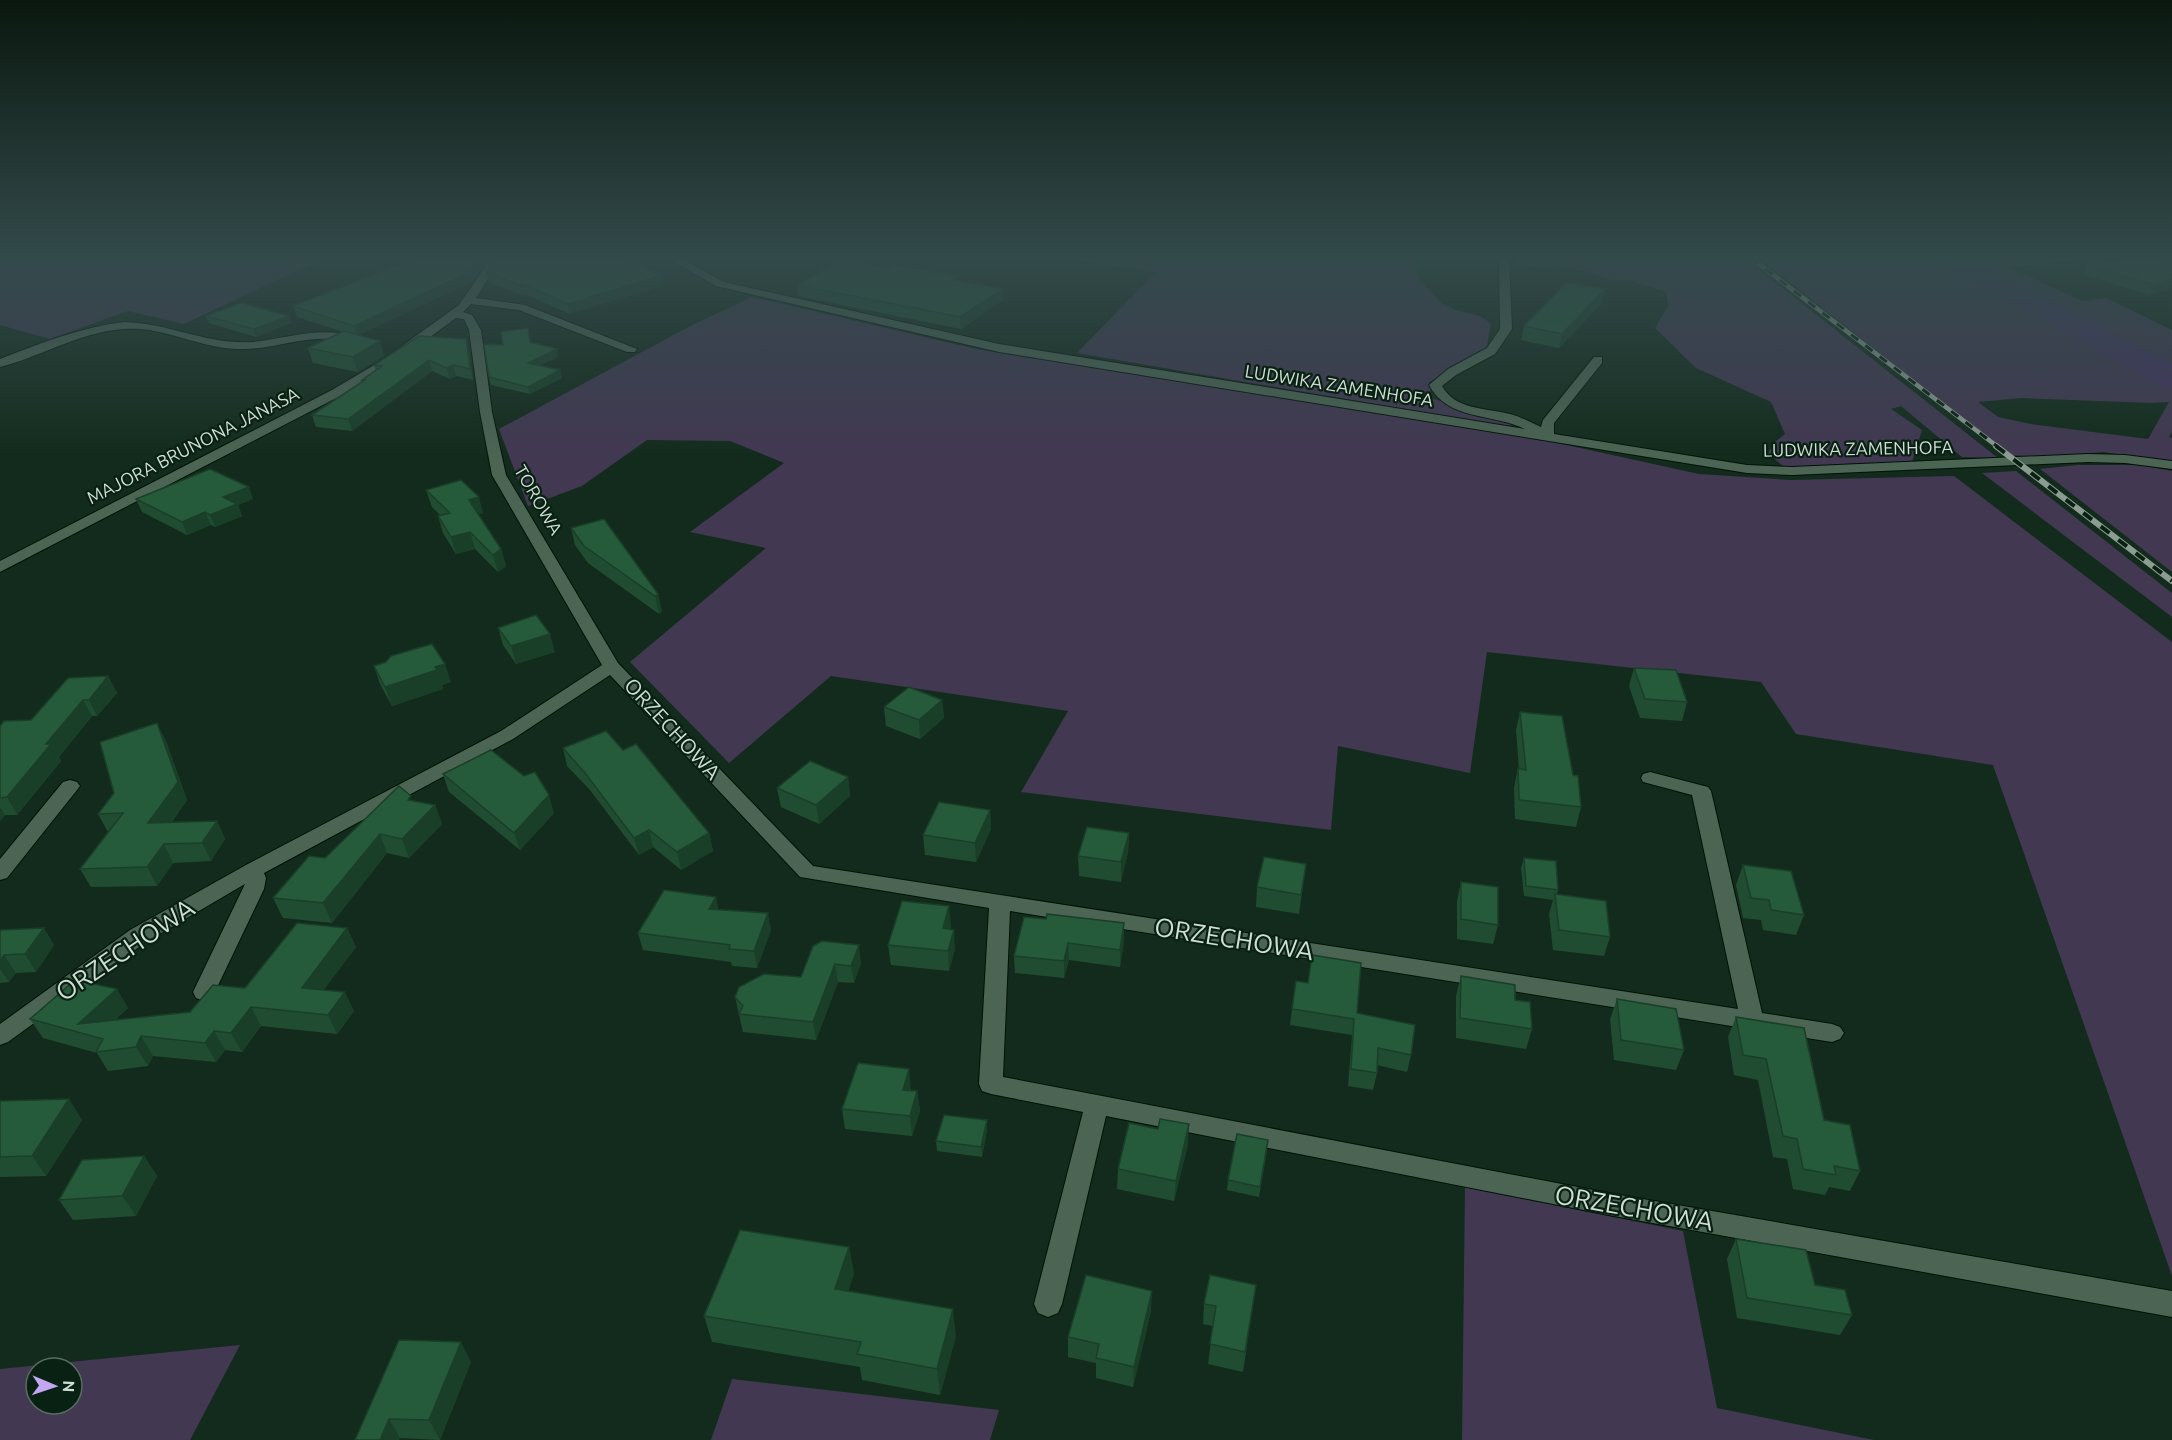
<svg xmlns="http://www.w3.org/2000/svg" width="2172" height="1440" font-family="Ubuntu,sans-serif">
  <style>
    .green { fill: #423852; fill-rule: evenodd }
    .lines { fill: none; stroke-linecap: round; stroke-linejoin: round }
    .river { fill: #453360; fill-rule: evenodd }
    .street-casing { stroke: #001306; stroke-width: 2 }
    .street { fill: #4b6453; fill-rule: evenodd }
    .rail-far1-casing { stroke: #8b9c90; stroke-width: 4.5 }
    .rail-casing { stroke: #8b9c90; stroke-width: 6 }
    .rail-far1 { stroke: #092113; stroke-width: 3; stroke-dasharray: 9; stroke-linecap: butt }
    .rail { stroke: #092113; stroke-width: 4; stroke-dasharray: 11; stroke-linecap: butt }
    .wall { fill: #204d32 }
    .shaded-wall { fill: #1a3f29 }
    .building { fill: #255a3a; stroke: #1a3f29; stroke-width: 1.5 }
    .labels { text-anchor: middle; stroke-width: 4.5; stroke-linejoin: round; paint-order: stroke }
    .far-street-label { font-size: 18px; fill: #d0ded4; stroke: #092113 }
    .street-label { font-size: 21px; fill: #d0ded4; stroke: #092113 }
    .near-street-label { font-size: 26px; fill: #d0ded4; stroke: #092113 }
  </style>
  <rect width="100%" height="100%" fill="#132b1c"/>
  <g class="green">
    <polygon points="0,258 329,258 296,271 184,324 128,311 50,339 0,325"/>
    <polygon points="1063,258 1416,258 1417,276 1441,303 1456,310 1480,316 1491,324 1486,351 1429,382 1431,398 1518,425 1503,426 1077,353 1156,272"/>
    <polygon points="1514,258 1744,258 1998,458 1962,457 1901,406 1891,409 1922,430 1912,462 1784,467 1768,453 1775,442 1785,434 1771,402 1696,368 1655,328 1668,306 1666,292 1628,280 1611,280 1581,269 1539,267 1514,262"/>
    <path d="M1759,258H1946L2172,381V432L2169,437L2172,438V462L2103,452L2045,457L2008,455ZM2022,398L2151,403L2169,402L2148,439L2031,424L1998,417L1978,402Z"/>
    <polygon points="1958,258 2104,258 2008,267 2082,301 2106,298 2172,330 2172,374"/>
    <polygon points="752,297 976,349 1548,441 1699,474 1791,480 1954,476 2172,642 2172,1276 1993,765 1796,734 1761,682 1487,652 1470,773 1338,746 1331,830 1021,792 1068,711 831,676 729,763 630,662 766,548 690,532 784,463 730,441 647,440 582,486 528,506 499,429 692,325"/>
    <polygon points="2077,465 2140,465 2172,471 2172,572 2040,469"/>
    <polygon points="2016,471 2172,593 2172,617 1982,473"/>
    <polygon points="1465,1187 1683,1231 1717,1408 1874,1440 1462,1440"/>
    <path d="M240,1345L190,1440H0V1369ZM36,1368H72V1404H36Z"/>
    <polygon points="732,1379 999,1410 990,1440 711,1440"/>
  </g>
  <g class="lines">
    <polygon class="river" points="1935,258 1971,258 2172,364 2172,388 2160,385 1940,264"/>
    <g class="street-casing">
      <g id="street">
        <polygon points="491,258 501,258 476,298 525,305 637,349 635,352 627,352 519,310 471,304 463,312 472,315 481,330 492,412 506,475 618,663 813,866 1738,1009 1692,795 1643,782 1641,778 1643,774 1650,772 1708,787 1711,791 1762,1013 1832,1024 1840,1027 1844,1033 1840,1039 1832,1042 1010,911 1003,1077 1614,1194 2172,1291 2172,1317 1614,1216 1106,1116 1062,1304 1058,1313 1048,1317 1038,1313 1034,1304 1083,1112 991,1094 982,1091 979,1084 989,908 800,877 610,675 513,739 264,873 266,878 264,889 212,998 204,1001 196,998 193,992 245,884 146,942 8,1042 0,1045 0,1024 130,930 246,865 501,731 602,665 492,475 480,412 469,330 464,319 456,318 389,367 340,396 0,572 0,561 332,390 381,361 459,305"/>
        <path d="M668,258H680L724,282L999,344L1525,429C1492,413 1448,421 1429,385L1448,369L1487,348L1500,329L1499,258H1509L1512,329L1495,354L1456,375L1442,386C1455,410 1486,408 1510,414C1521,417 1531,422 1541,427L1543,420L1594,357H1602V363L1554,423V434L1747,465L1792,467L2088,454L2125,455L2172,461V469L2125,463L2088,462L1792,475L1747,473L999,352L716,286Z"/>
        <path d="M125,322C168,323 208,345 252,342C282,340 338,320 363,344L357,348C348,345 340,340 331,339C300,337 270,350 240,349C206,349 174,332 141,329C90,325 47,355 0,367V359C41,343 81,327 125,322Z"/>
        <polygon points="70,780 77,782 80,786 77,790 7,878 0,880 0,859 63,782"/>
      </g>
    </g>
    <use href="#street" class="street"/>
    <g class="rail-far1-casing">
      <polyline id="rail-far1" points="1751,258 1998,447"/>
    </g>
    <g class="rail-casing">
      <polyline id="rail" points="1996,446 2172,581"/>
    </g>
    <use href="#rail-far1" class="rail-far1"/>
    <use href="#rail" class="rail"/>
  </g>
  <g class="wall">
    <polygon points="390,258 490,258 472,282 359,335 384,356 358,372 313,363 308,348 344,332 297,317 293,306 405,262 391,260"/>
    <polygon points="2087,264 2172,264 2149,295 2083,274"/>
    <polygon points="889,268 957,276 957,280 1003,289 1003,300 961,329 798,296 797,285"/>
    <polygon points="486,272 662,275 664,285 570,314 524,294 525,296 489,282"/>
    <polygon points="1602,303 1559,348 1521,340 1524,326"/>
    <polygon points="206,316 291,323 256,337 209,323"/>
    <polygon points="528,328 531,343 558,357 540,365 562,378 530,394 491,385 489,377 503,345"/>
    <polygon points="466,339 469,350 473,380 456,376 450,379 432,371 352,431 316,427 312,415 363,381 362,380 376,371 374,365"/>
    <polygon points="426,490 483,513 478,515 501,549 506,566 498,572 475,549 456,554 443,533 438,516 440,515 432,507"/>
    <polygon points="136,499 253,499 238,505 242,516 215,527 211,525 187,535 142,512"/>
    <polygon points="571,528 658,594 662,611 659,614 588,563 575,545"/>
    <polygon points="498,628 555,652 516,664 503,645"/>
    <polygon points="374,666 451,682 442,685 443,689 392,706 380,684"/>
    <polygon points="1634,668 1687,702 1682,721 1640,718 1629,686"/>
    <polygon points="108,676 117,693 97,716 92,716 59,757 61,761 17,815 5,815 0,821 0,726 31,720"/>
    <polygon points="942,700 944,718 920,739 886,726 884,707"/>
    <polygon points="1520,712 1573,775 1581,807 1576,827 1515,819 1514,788 1518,768 1519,769 1516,730"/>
    <polygon points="166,741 187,800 171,823 217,821 225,839 211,861 173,863 157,886 91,887 80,869 109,832 108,832 98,814"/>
    <polygon points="563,748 623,750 709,833 713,851 681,870 653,847 639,855 590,790 567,766"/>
    <polygon points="443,774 554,813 520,850 449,792"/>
    <polygon points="848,777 850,796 819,824 781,807 777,788"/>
    <polygon points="413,801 435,805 442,824 409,858 387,853 332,923 283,918 273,898 325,858"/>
    <polygon points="990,810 991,829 976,862 925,855 923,835"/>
    <polygon points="1129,833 1128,852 1121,882 1079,876 1078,856"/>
    <polygon points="1524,858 1558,890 1557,894 1610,937 1604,956 1553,950 1549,914 1553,900 1524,896 1521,868"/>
    <polygon points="1306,864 1299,914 1256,907 1257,887"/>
    <polygon points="1743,865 1804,915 1796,935 1763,930 1761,920 1743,918 1736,885"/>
    <polygon points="1461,882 1498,925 1493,944 1457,939 1457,901"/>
    <polygon points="716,897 718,909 771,930 757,968 732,966 731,962 643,950 638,933"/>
    <polygon points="1046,919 1124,941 1120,967 1069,960 1064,978 1015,973 1014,956"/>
    <polygon points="951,926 950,929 955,949 949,971 891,965 888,945"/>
    <polygon points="347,928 356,947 323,990 354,1011 337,1034 261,1026 242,1052 225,1050 216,1062 153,1056 148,1066 108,1071 97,1053 43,1038 30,1019 128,1008 115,1020 190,1012 245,988"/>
    <polygon points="0,930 54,945 36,972 16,973 9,982 0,983"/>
    <polygon points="813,946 861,963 854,983 838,982 816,1040 743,1032 735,997 801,977"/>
    <polygon points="1461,976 1532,1029 1526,1049 1456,1038 1456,996"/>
    <polygon points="1296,981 1357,1013 1411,1055 1407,1072 1377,1065 1377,1073 1373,1090 1348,1086 1352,1035 1290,1025"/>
    <polygon points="1617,999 1684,1050 1676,1070 1614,1060 1610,1019"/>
    <polygon points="1736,1017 1824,1120 1860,1171 1850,1191 1829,1187 1825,1195 1793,1189 1787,1159 1773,1157 1758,1080 1734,1075 1728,1037"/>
    <polygon points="911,1089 911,1091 917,1091 920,1111 912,1136 845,1129 842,1109"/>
    <polygon points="0,1101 82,1120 46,1176 0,1177"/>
    <polygon points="987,1130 982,1157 937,1151 936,1141"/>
    <polygon points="1188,1144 1174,1201 1117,1189 1118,1169"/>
    <polygon points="1267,1150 1259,1197 1227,1190 1228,1180"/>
    <polygon points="144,1156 157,1176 136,1216 73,1220 59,1200"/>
    <polygon points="1736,1239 1815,1285 1852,1315 1840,1335 1737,1318 1727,1259"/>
    <polygon points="849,1247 854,1274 848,1291 956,1336 940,1395 862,1380 860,1367 712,1342 704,1316"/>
    <polygon points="1256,1285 1243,1372 1208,1364 1213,1326 1203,1324 1204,1304"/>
    <polygon points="1151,1311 1133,1387 1096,1378 1096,1363 1068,1357 1068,1337"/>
    <polygon points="471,1362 440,1440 400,1438 355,1440"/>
  </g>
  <g class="shaded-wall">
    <polygon points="480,258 490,258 472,282 357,336 354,326"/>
    <polygon points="662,275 664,285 570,314 568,304"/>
    <polygon points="2172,279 2172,288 2149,295 2154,285"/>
    <polygon points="1003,289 1003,300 961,329 960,317"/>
    <polygon points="1605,289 1602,303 1559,348 1562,334"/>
    <polygon points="289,316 291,323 256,337 254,329"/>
    <polygon points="466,339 469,350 473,380 470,369"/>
    <polygon points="380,341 384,356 358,372 353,357"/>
    <polygon points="557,349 558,357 530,370 528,363"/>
    <polygon points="429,360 432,371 352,431 348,419"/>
    <polygon points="453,365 456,376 450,379 446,368"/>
    <polygon points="560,370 562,378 530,394 528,387"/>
    <polygon points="249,487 253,499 238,505 242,516 215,527 210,515 223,497"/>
    <polygon points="479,497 483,513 473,516 469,500"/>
    <polygon points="205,512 211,525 187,535 182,522"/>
    <polygon points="470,532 475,549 456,554 451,537"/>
    <polygon points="501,549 506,566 498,572 493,555"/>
    <polygon points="658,594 662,611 659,614 655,596"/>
    <polygon points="550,634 555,652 516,664 511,646"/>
    <polygon points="445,664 451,682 442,685 443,689 392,706 385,687"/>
    <polygon points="108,676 117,693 97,716 89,700"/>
    <polygon points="83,700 92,716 59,757 61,761 17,815 7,797 46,744"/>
    <polygon points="942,700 944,718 920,739 919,720"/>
    <polygon points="157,723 166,741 187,800 157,841 148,823"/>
    <polygon points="848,777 850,796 819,824 816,805"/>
    <polygon points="549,795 554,813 520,850 514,833"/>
    <polygon points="435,805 442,824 409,858 402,839"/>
    <polygon points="0,807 5,815 0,821"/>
    <polygon points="990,810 991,829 976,862 975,843"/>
    <polygon points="217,821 225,839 211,861 202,843"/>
    <polygon points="649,830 653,847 639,855 634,838"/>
    <polygon points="709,833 713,851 681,870 677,852"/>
    <polygon points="1129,833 1128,852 1121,882 1121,862"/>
    <polygon points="380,834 387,853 332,923 323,903"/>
    <polygon points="164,844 173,863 157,886 147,867"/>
    <polygon points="716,897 719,914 709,909"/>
    <polygon points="949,906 951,926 945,948 943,928"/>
    <polygon points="768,913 771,930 757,968 754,951"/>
    <polygon points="1124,923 1124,941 1120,967 1120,950"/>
    <polygon points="44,928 54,945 36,972 25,954"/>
    <polygon points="347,928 356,947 311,1007 302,988"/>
    <polygon points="954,930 955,949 949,971 948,951"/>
    <polygon points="1068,943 1069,960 1064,978 1064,961"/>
    <polygon points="859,945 861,963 854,983 851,966"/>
    <polygon points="4,955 16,973 9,982 0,969 0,961"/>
    <polygon points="835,964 838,982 816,1040 813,1022"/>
    <polygon points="117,989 128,1008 96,1037 78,1024"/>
    <polygon points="345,992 354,1011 337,1034 328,1015"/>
    <polygon points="251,1007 261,1026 242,1052 231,1033"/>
    <polygon points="214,1031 225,1050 216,1062 205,1043"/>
    <polygon points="141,1036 153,1056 148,1066 136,1047"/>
    <polygon points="909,1069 911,1089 906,1110 903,1090"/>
    <polygon points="917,1091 920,1111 912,1136 910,1116"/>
    <polygon points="69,1099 82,1120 46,1176 32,1156"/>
    <polygon points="987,1120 987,1130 982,1157 981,1147"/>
    <polygon points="1189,1124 1188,1144 1174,1201 1176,1181"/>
    <polygon points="144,1156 157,1176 136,1216 122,1196"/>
    <polygon points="849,1247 854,1274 840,1315 835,1289"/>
    <polygon points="1152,1291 1151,1311 1133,1387 1134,1367"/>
    <polygon points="953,1309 956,1336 940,1395 937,1369"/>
    <polygon points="461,1342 471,1362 440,1440 429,1420"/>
    <polygon points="389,1419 400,1438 399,1440 380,1440"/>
  </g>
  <g class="building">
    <polygon points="417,258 480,258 470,272 354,326 293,306"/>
    <polygon points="495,258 622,258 662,275 568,304 522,283 522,286 486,272"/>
    <polygon points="2138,258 2155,258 2172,264 2172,279 2154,285 2087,264"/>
    <polygon points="842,260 889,268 894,265 957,276 952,280 1003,289 960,317 797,285"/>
    <polygon points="1566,283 1605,289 1562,334 1524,326"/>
    <polygon points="241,303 289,316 254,329 206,316"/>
    <polygon points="528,328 530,342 557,349 528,363 560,370 528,387 489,377 484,344 503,345 501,332"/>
    <polygon points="344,331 380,341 353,357 308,348"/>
    <polygon points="419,336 466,339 470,369 453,365 446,368 429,360 348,419 312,415 365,380 362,380 382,366 374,365"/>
    <polygon points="210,469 249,487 223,497 237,504 210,515 205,512 182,522 136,499"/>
    <polygon points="461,480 479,497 469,500 501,549 493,555 470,532 451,537 438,516 450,513 426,490"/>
    <polygon points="604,519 658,594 655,596 584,546 571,528"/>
    <polygon points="536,615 550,634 511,646 498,628"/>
    <polygon points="432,644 445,664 435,667 437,670 385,687 374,666 386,662 391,656"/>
    <polygon points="1634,668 1676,670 1687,702 1645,699"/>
    <polygon points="108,676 89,700 83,700 46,744 51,744 7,797 0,798 0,726 4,721 31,720 68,678"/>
    <polygon points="909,687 942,700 919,720 884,707"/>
    <polygon points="1520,712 1562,716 1573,775 1578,776 1581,807 1519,800 1518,768 1526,770"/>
    <polygon points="157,723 178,782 148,823 217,821 202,843 164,844 147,867 80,869 123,813 98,814 114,793 100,742"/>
    <polygon points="606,731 623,750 636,744 709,833 677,852 649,830 634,838 585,773 563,748"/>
    <polygon points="491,750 524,776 535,772 549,795 514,833 443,774"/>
    <polygon points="810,761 848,777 816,805 777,788"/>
    <polygon points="399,786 411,796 408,800 435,805 402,839 380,834 323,903 273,898 309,856 325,858"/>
    <polygon points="939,802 990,810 975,843 923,835"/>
    <polygon points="1087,827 1129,833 1121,862 1078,856"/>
    <polygon points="1264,857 1306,864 1301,895 1257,887"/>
    <polygon points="1524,858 1556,861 1558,890 1526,886"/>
    <polygon points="1743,865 1791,871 1804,915 1771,910 1769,900 1751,898"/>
    <polygon points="1461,882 1498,887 1498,925 1461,919"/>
    <polygon points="664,890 716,897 709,909 768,913 754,951 729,949 730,945 638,933"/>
    <polygon points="1555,894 1606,901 1610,937 1559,930"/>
    <polygon points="902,901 949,906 943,928 954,930 948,951 888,945"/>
    <polygon points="1047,914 1124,923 1120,950 1068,943 1064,961 1014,956 1024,917 1046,919"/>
    <polygon points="297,923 347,928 302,988 345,992 328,1015 251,1007 231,1033 214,1031 205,1043 141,1036 136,1047 96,1052 103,1039 30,1019 75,980 117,989 78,1024 190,1012 213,985 245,988"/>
    <polygon points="44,928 25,954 4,955 0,961 0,930"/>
    <polygon points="822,941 859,945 851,966 835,964 813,1022 739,1014 743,1006 735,997 739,987 764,974 801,977 813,946"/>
    <polygon points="1312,955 1361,963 1357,1013 1415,1025 1411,1055 1378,1048 1377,1073 1351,1069 1354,1019 1292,1009 1296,981 1308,983"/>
    <polygon points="1461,976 1515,985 1515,1000 1530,1002 1532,1029 1460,1018"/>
    <polygon points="1617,999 1676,1009 1684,1050 1621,1040"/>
    <polygon points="1736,1017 1804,1028 1824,1120 1850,1125 1860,1171 1834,1166 1836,1175 1803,1169 1797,1139 1783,1136 1766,1059 1743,1055"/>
    <polygon points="858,1063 909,1069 903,1090 917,1091 910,1116 842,1109"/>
    <polygon points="69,1099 32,1156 0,1157 0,1101"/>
    <polygon points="944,1115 987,1120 981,1147 936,1141"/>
    <polygon points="1160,1119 1189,1124 1176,1181 1118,1169 1129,1123 1158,1129"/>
    <polygon points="1237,1134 1268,1140 1260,1187 1228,1180"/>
    <polygon points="144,1156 122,1196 59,1200 82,1160"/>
    <polygon points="740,1230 849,1247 835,1289 953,1309 937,1369 857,1354 861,1342 704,1316"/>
    <polygon points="1736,1239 1806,1250 1815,1285 1845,1290 1852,1315 1747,1298"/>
    <polygon points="1086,1275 1152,1291 1134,1367 1096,1358 1099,1344 1068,1337"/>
    <polygon points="1210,1275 1256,1285 1245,1352 1210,1344 1216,1306 1204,1304"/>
    <polygon points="399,1340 461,1342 429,1420 389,1419 380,1440 355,1440"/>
  </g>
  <linearGradient id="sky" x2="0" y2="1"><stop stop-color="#0a180f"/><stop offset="0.56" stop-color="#334a4b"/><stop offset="1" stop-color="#334a4b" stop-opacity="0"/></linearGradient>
  <rect width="2172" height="459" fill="url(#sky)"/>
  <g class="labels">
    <g class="far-street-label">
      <text transform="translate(1339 386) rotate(9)" y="6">LUDWIKA ZAMENHOFA</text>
      <text transform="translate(193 446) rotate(-27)" y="6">MAJORA BRUNONA JANASA</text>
      <text transform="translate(1858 449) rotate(-1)" y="6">LUDWIKA ZAMENHOFA</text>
      <text transform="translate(538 500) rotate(60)" y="6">TOROWA</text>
    </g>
    <g class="street-label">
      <text transform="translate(672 729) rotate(47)" y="7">ORZECHOWA</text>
    </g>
    <g class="near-street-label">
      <text transform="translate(1234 939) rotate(9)" y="9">ORZECHOWA</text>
      <text transform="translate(125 950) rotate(-34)" y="9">ORZECHOWA</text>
      <text transform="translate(1634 1208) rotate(10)" y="9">ORZECHOWA</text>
    </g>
  </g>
  <g transform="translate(54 1386) rotate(92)"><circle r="28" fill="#092113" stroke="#596d60" stroke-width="1.5"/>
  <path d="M0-4.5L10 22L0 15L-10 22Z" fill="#c3a7f2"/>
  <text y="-9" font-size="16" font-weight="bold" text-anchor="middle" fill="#d0ded4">N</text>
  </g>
</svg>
